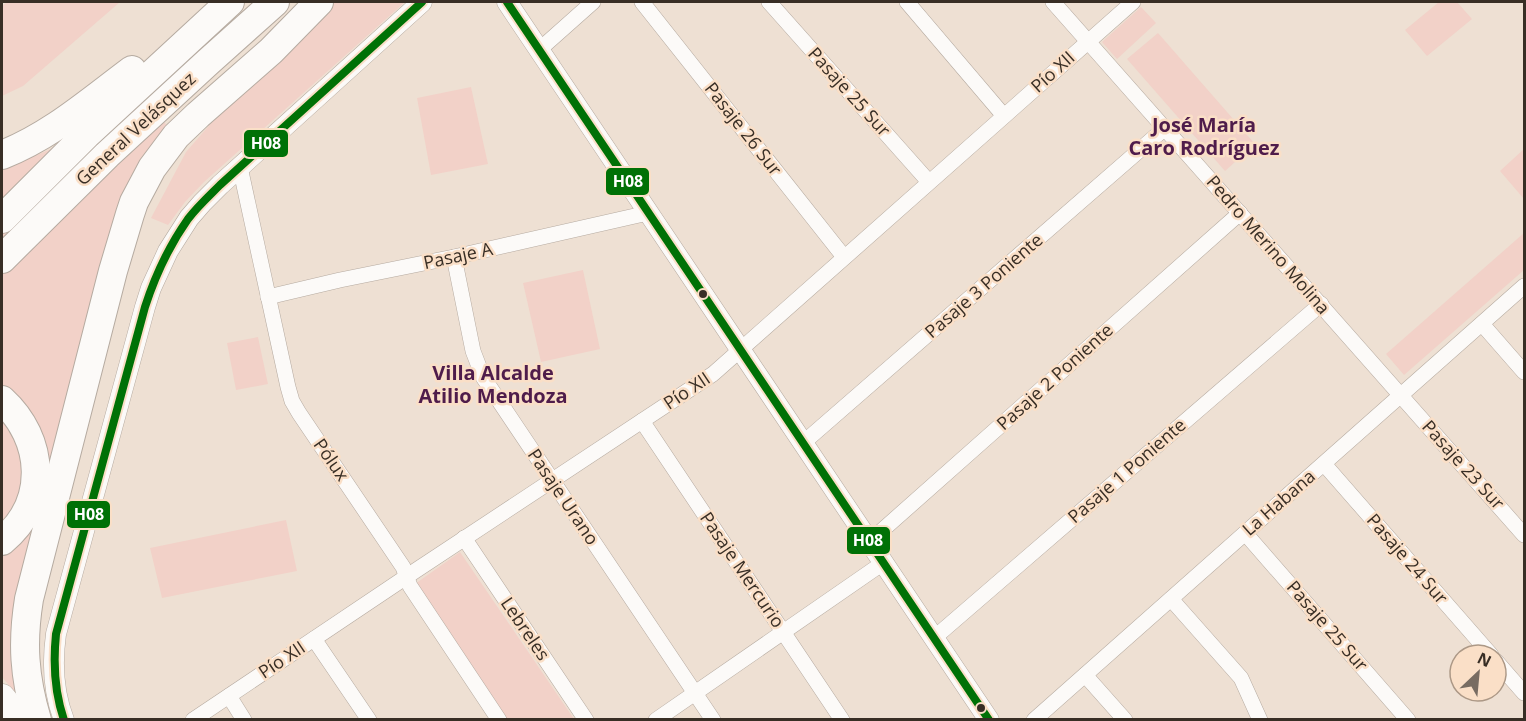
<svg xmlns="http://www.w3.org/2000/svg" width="1526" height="721" font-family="'Open Sans',sans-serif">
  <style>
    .green { fill: #f2d1c8 }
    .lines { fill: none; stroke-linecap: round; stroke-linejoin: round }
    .minor-casing { stroke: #b5aaa0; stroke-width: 16 }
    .tertiary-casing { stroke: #b5aaa0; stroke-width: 21 }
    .primary-casing { stroke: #b5aaa0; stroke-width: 27 }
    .motorway-casing { stroke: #b5aaa0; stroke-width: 30 }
    .minor { stroke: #fcfaf8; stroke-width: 15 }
    .tertiary { stroke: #fcfaf8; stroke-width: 20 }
    .primary { stroke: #fcfaf8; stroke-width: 26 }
    .motorway { stroke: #fcfaf8; stroke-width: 28 }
    .bus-1-casing { stroke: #fadfc7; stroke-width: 12 }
    .bus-1 { stroke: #007106; stroke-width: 8 }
    .bus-dot { fill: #382e25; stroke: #fadfc7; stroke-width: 2 }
    .labels { text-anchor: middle; stroke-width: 5; stroke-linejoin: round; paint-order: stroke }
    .street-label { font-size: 18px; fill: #382e25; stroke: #fadfc7 }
    .neighbourhood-label { font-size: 20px; font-weight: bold; fill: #4f1c4b; stroke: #fadfc7 }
    .line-badge { stroke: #fadfc7; stroke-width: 2 }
    .badge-label { font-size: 16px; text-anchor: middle; font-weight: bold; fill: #fff }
  </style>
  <rect width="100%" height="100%" fill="#eee0d3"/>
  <g class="green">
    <polygon points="7,2 120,2 23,86 2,96 2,6"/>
    <polygon points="335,2 405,2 204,182 185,202 168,225 151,218 186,152 219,114 300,42"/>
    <polygon points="1439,2 1457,2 1472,19 1427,56 1405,30"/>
    <polygon points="1141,7 1156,23 1117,59 1102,42"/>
    <polygon points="1158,33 1255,144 1225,171 1127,59"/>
    <polygon points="134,87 170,129 103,272 24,703 2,677 2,170 51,149"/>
    <polygon points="471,87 488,164 431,175 417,98"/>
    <polygon points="1524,149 1524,199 1500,171"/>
    <polygon points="1524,233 1524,270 1404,375 1386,354"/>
    <polygon points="583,270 600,349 541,362 523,283"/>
    <polygon points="258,337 268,384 236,390 227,343"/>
    <polygon points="286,520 297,571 162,598 150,548"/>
    <polygon points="460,552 574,719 505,719 415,584"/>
  </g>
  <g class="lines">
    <g class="minor-casing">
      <g id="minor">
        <polyline points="642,2 844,257"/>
        <polyline points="769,2 929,182"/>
        <polyline points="907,2 1004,116"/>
        <polyline points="1053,2 1524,535"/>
        <polyline points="539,50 593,2"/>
        <polyline points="240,167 288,387 292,401 299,413 403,567 410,586 499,720"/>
        <polyline points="454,257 473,351 483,377 713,720"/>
        <polyline points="268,297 340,280 454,257 648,213"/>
        <polyline points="1482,324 1524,372"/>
        <polyline points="642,421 842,720"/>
        <polyline points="803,443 1165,128"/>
        <polyline points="1324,464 1491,655"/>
        <polyline points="1245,533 1408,720"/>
        <polyline points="464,538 586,720"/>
        <polyline points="869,542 1240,213"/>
        <polyline points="1171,599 1241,678 1260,720"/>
        <polyline points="934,638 1321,304"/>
        <polyline points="314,639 369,720"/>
        <polyline points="1496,661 1524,693"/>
        <polyline points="1085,675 1125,720"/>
        <polyline points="229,696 244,720"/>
        <polyline points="193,720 415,571 713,374 1133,2"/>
        <polyline points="656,720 883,563"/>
        <polyline points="1034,720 1524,286"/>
      </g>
    </g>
    <g class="tertiary-casing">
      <g id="tertiary">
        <polyline points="507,2 989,720"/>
        <path d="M64,720C53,692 52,663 56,634L145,307L151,288L168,251L189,218L202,203L220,185L422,2"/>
      </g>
    </g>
    <g class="primary-casing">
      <polyline id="primary" points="2,697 21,720"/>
    </g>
    <g class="motorway-casing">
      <g id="motorway">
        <path d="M2,155C52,135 89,102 132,70"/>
        <polyline points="2,219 86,135 230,2"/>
        <polyline points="2,259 107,155 208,62 275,2"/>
        <path d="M2,400C45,439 49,503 2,541"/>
        <path d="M37,720C24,677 22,642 29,599L113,271L130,214L134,202L152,168L176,136L198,115L271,51L319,2"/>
      </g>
    </g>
    <use href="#minor" class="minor"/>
    <use href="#tertiary" class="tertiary"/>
    <use href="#primary" class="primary"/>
    <use href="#motorway" class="motorway"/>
    <g class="bus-1-casing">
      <g id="bus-1">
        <polyline points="507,2 989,720"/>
        <path d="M64,720C54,691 53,664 56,634L145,307C155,276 169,246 188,219C197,207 209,196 220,185L422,2"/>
      </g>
    </g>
    <use href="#bus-1" class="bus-1"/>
  </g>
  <g class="bus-dot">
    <circle cx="703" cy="294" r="5"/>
    <circle cx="981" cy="708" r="5"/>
  </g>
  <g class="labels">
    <g class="street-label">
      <text transform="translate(1053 72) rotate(-42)" y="6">Pío XII</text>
      <text transform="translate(849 92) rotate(48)" y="6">Pasaje 25 Sur</text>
      <text transform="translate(136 129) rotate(-43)" y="6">General Velásquez</text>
      <text transform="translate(743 129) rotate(52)" y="6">Pasaje 26 Sur</text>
      <text transform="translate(1268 245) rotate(49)" y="6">Pedro Merino Molina</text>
      <text transform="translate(458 256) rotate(-12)" y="6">Pasaje A</text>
      <text transform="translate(984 286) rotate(-41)" y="6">Pasaje 3 Poniente</text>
      <text transform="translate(1055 377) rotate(-42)" y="6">Pasaje 2 Poniente</text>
      <text transform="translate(687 391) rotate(-34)" y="6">Pío XII</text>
      <text transform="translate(331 460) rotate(55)" y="6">Pólux</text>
      <text transform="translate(1463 465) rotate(48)" y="6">Pasaje 23 Sur</text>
      <text transform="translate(1127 471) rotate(-41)" y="6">Pasaje 1 Poniente</text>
      <text transform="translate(563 497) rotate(56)" y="6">Pasaje Urano</text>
      <text transform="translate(1279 503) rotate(-41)" y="6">La Habana</text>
      <text transform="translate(1407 559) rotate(49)" y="6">Pasaje 24 Sur</text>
      <text transform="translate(742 570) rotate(56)" y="6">Pasaje Mercurio</text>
      <text transform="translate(1327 626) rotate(49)" y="6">Pasaje 25 Sur</text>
      <text transform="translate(525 629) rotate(56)" y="6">Lebreles</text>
      <text transform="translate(282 660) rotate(-34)" y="6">Pío XII</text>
    </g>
    <g class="neighbourhood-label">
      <text x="1204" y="132">José María<tspan x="1204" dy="23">Caro Rodríguez</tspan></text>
      <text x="493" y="380">Villa Alcalde<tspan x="493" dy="23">Atilio Mendoza</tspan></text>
    </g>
  </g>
  <g class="line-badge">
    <rect x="243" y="129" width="46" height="29" rx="6" fill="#007106"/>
    <rect x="605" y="167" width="45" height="29" rx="6" fill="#007106"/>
    <rect x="66" y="500" width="45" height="29" rx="6" fill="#007106"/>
    <rect x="846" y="526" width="45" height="29" rx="6" fill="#007106"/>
  </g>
  <g class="badge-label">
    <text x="266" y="149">H08</text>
    <text x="628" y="187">H08</text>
    <text x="89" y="520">H08</text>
    <text x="868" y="546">H08</text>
  </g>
  <rect width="1526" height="721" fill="none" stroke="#382e25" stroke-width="6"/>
  <g transform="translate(1478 673) rotate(26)"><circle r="28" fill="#fadfc7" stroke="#ac9886" stroke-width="1.5"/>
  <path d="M0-4.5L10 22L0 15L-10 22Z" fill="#786c62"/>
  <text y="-9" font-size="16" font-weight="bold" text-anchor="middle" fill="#382e25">N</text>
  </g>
</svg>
